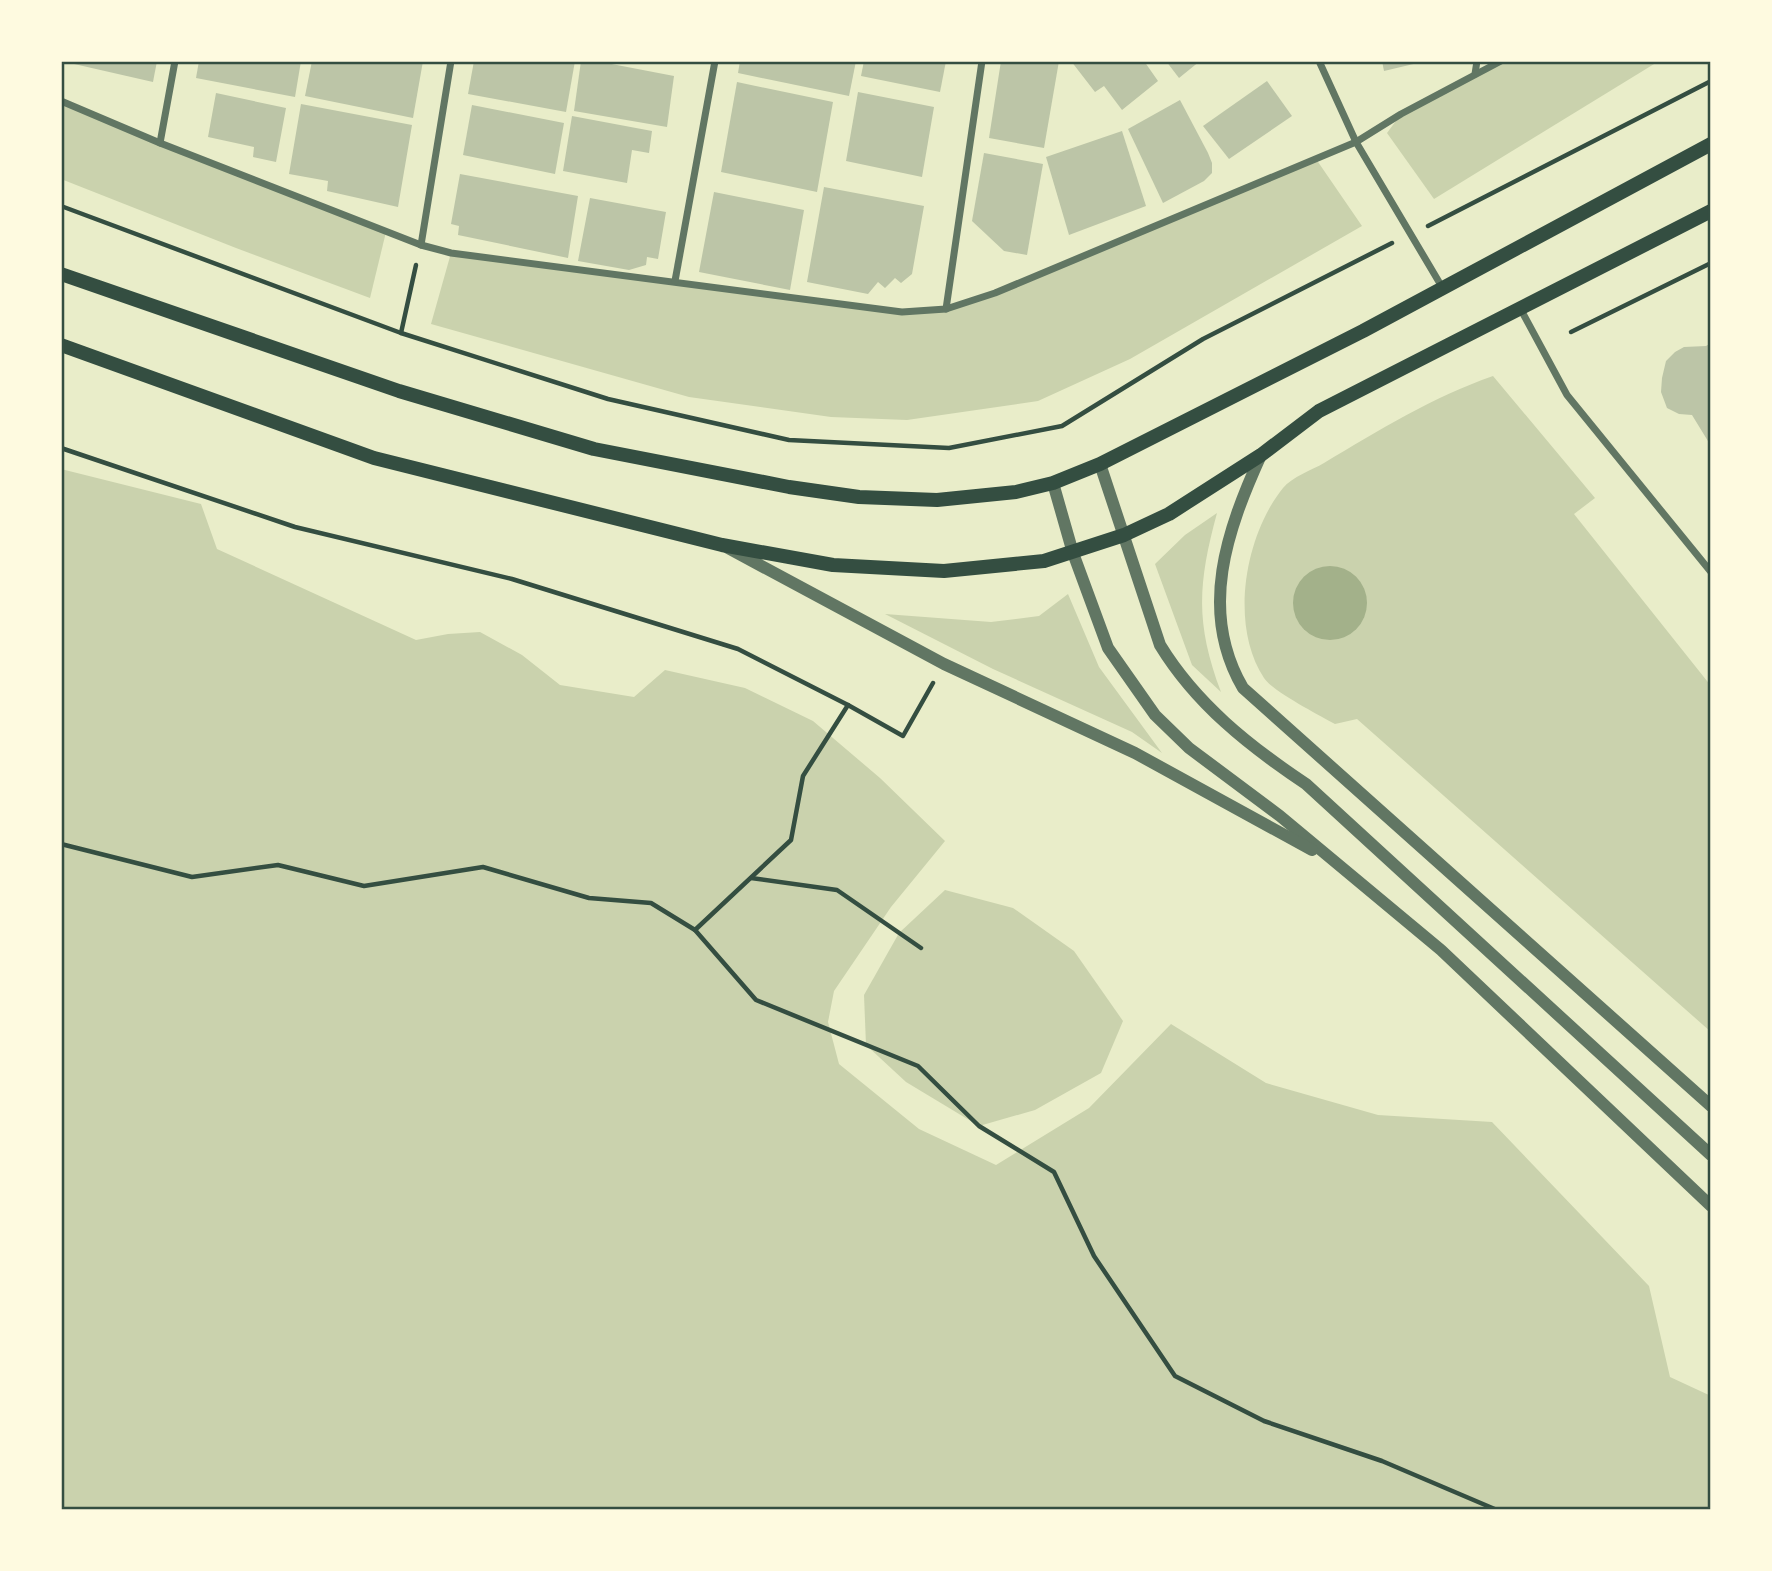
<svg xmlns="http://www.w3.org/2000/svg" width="1772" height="1571" font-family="Helvetica,sans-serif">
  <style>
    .green { fill: #cad2ad }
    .water { fill: #a3b18a }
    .building { fill: #bcc5a7 }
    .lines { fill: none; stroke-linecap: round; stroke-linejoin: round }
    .path { stroke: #344e41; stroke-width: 4.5 }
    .minor { stroke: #617663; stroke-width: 7 }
    .tertiary { stroke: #617663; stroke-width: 12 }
    .secondary { stroke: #344e41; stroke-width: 14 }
    .neatline { fill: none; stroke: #344e41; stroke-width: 2.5 }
  </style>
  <rect width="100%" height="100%" fill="#e9edc9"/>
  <g class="green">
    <polygon points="1501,61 1659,61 1434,199 1387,133 1401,114"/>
    <polygon points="61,101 386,232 370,298 236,248 61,179"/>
    <polygon points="1316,159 1362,226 1130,359 1038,401 907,420 831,417 689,397 431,324 451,253 902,312 946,309 995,293"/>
    <path d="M1493,376L1595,498L1574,514L1711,686V1032L1357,719L1335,724C1319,715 1272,691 1264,678C1229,625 1245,535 1283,488C1292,477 1312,470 1324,463C1379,430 1433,397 1493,376Z"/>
    <polygon points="61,469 201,504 217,549 416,640 448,634 480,632 522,655 560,685 634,697 665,670 745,688 813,721 880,778 945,841 891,907 834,991 828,1022 839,1064 919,1129 996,1165 1089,1108 1171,1024 1266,1083 1378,1115 1492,1122 1649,1286 1670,1377 1711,1396 1711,1510 61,1510"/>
    <path d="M1217,513C1198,583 1195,623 1221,692L1192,665L1155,564L1185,535Z"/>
    <polygon points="1068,594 1099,667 1162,753 1132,732 993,669 885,614 991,622 1039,616"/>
    <polygon points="945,890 1013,908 1074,951 1123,1021 1101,1073 1035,1110 979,1126 906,1082 866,1045 864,995 899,933"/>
  </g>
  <circle class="water" cx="1330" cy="603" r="37"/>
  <g class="building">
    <polygon points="61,61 157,61 153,82"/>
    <polygon points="199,61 301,61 295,97 196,78"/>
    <polygon points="312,61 423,61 413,118 305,96"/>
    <polygon points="474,61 575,61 566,112 468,94"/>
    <polygon points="581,61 596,61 674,76 667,127 574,111"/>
    <polygon points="740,61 856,61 849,96 738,73"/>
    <polygon points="864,61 946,61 940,92 861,76"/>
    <polygon points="1001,61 1059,61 1044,148 989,138"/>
    <polygon points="1071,61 1144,61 1158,81 1122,110 1104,86 1095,92"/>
    <polygon points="1166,61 1200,61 1179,78"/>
    <polygon points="1382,61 1422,61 1422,62 1384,71"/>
    <polygon points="1267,81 1292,116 1229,159 1203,126"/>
    <polygon points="737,82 833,102 817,192 721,172"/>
    <polygon points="858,92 934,107 922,177 846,161"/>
    <polygon points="216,93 286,108 276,162 253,157 254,147 208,137"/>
    <polygon points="1180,100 1208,153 1212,163 1212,173 1204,181 1163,203 1128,129"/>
    <polygon points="301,104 412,125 398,207 327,191 328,181 289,174"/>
    <polygon points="472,105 564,123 555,174 463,155"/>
    <polygon points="572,116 652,131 649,153 632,150 627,183 563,171"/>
    <polygon points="1122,131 1146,206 1069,235 1046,157"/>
    <polygon points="984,153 1043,164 1027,255 1004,251 972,221"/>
    <polygon points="460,174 578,196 568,258 458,235 459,226 451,224"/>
    <polygon points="824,187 924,206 912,274 901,283 895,278 885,288 878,282 868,294 807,282"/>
    <polygon points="714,192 804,210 790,290 699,272"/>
    <polygon points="590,198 666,212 658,259 647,257 646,265 629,270 578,261"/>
    <polygon points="1711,343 1711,446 1692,415 1679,414 1667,408 1661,392 1662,378 1666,361 1675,352 1684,347 1706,346"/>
  </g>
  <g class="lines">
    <g class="path">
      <polyline points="61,206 401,333 608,399 789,440 949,448 1062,426 1203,339 1392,243"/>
      <polyline points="1428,226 1711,81"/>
      <polyline points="1571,332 1711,263"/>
      <polyline points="401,333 416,265"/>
      <polyline points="61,448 295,527 512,579 738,649 848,705 903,736 933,683"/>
      <polyline points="848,705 803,776 791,840 695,930 756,1000 918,1066 979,1126 1054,1172 1094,1256 1175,1376 1264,1421 1382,1461 1497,1510"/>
      <polyline points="61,844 192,877 278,865 364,886 483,867 589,898 651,903 695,930"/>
      <polyline points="751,878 837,890 921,948"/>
    </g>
    <g class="minor">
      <polyline points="1319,61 1356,142 1442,287"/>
      <polyline points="1475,74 1477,61"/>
      <polyline points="61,101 160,143 421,245 451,253 902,312 946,309 995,293 1356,142 1401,114 1501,61"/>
      <polyline points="160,143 175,61"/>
      <polyline points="421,245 451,61"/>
      <polyline points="675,281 715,61"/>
      <polyline points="1520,308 1567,395 1711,572"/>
      <polyline points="946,309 982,61"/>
    </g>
    <g class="tertiary">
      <path d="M1261,455C1227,530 1198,611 1243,688L1711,1106"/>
      <path d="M1100,464L1160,645C1196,704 1249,746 1306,784L1711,1155"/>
      <polyline points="1053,483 1073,553 1108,648 1155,715 1189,748 1280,816 1441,950 1711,1206"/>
      <polyline points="728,548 944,664 1135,753 1312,850"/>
    </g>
    <g class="secondary">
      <polyline points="61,274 399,391 594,449 789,487 859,497 937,500 1016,492 1053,483 1100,464 1363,331 1711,144"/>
      <polyline points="61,345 374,458 722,545 833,565 944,571 1044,561 1124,535 1169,514 1261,455 1319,411 1711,211"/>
    </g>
  </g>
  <rect width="1772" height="1571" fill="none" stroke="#fefae0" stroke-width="126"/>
  <rect x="63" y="63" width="1646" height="1445" class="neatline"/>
</svg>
